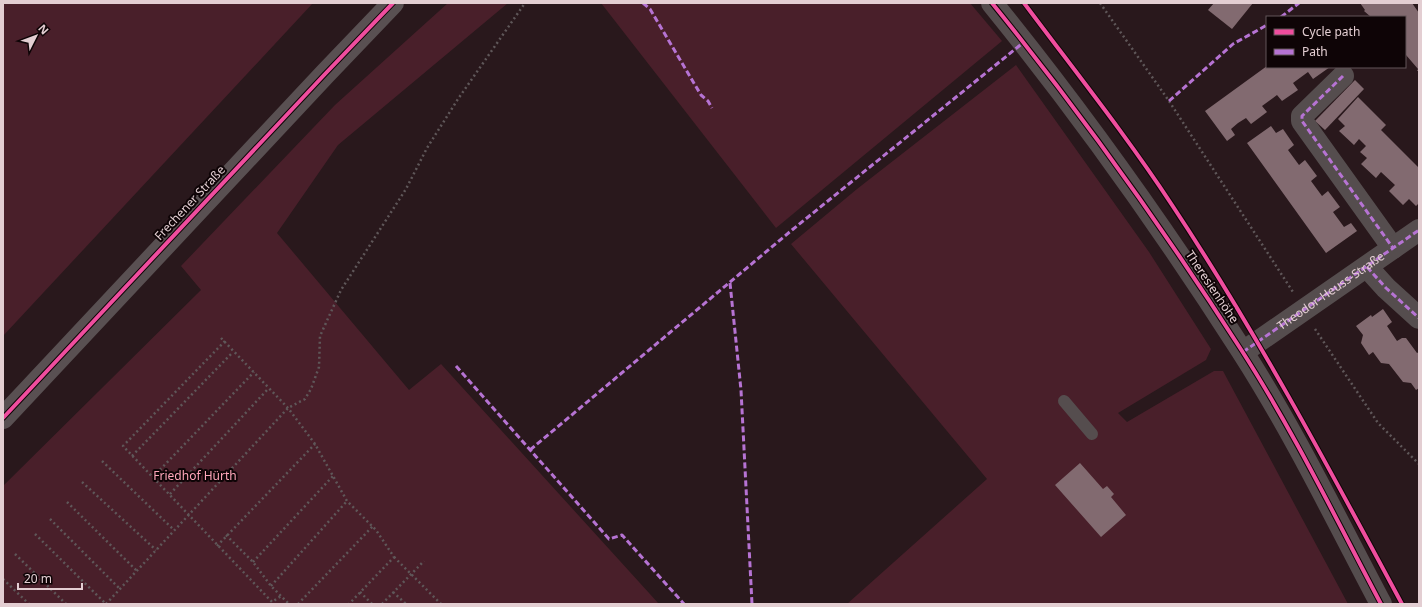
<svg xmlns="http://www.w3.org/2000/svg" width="1422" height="607" font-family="'Noto Sans',sans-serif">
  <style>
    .green { fill: #491f2a }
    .building { fill: #826a70 }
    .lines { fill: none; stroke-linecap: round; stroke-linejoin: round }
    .path { stroke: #5f5759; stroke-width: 2.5; stroke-dasharray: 2 3; stroke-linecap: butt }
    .service { stroke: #554d4e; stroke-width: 12 }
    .minor { stroke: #554d4e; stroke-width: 22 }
    .tertiary { stroke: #554d4e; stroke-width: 22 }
    .secondary { stroke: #595052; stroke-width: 22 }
    .quiet { stroke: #b673d3; stroke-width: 3; stroke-dasharray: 6 3; stroke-linecap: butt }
    .cycleway-casing { stroke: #0e0406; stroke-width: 6 }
    .cycleway { stroke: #ef4d9e; stroke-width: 4 }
    .labels { text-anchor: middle; stroke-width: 4; stroke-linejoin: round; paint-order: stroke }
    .street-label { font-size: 12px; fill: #e3ced2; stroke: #0e0406 }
    .park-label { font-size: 12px; fill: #ffa6ba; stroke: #0e0406 }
  </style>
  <rect width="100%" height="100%" fill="#29181c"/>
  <g class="green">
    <polygon points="3,3 313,3 3,336"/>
    <polygon points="448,3 508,3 338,145 277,233 409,390 441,364 659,604 3,604 3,486 201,290 181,266 335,105"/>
    <polygon points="601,3 970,3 1002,41 776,228"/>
    <polygon points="1016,65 1149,252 1211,349 1206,360 1118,413 1127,422 1214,371 1223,371 1348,604 847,604 987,479 791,244 857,189"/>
  </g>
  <g class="building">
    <polygon points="1214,3 1253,3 1232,29 1208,10"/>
    <polygon points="1360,3 1412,3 1419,13 1419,71 1417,71 1418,69 1406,55 1405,56 1405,17 1371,17 1364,11 1365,10"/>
    <polygon points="1267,66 1330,67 1313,79 1308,72 1293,83 1298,90 1282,101 1277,95 1262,106 1267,112 1251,124 1246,118 1238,123 1231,129 1235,135 1227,141 1205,111"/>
    <polygon points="1355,80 1364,89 1325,130 1315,121"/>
    <polygon points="1358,97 1386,125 1381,130 1419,168 1419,203 1416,206 1409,199 1403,205 1389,191 1395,185 1381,172 1376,178 1361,164 1367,158 1360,152 1366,146 1359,139 1354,145 1339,131 1345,126 1338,119"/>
    <polygon points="1271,126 1276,133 1283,129 1294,145 1288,150 1299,165 1305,160 1317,176 1311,181 1322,196 1328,191 1340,207 1333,212 1344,227 1351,223 1357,231 1326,253 1247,143"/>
    <polygon points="1383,309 1392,322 1387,326 1397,341 1402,338 1406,338 1417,353 1419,352 1419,388 1416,390 1411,383 1403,382 1389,364 1381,363 1373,352 1369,355 1361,343 1363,335 1356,326 1371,315 1372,317"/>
    <polygon points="1080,463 1103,489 1107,486 1114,494 1111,497 1126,515 1101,537 1055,485"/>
  </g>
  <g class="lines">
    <g class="path">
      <polyline points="1100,3 1169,101 1293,292"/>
      <polyline points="1315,329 1378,423 1419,464"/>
      <polyline points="221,338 288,408 315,444 347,501 376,530 394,557 349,604"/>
      <polyline points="225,341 123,446 272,602 281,596"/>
      <polyline points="132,456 233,352"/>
      <polyline points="102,461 174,530"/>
      <polyline points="153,477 254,372"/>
      <polyline points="82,482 156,550"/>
      <polyline points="170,494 268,389"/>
      <polyline points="67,502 137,571"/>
      <polyline points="50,519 120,589"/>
      <polyline points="35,534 106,604"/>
      <polyline points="226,535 253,562 271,586 289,604"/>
      <polyline points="217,546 315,444"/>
      <polyline points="15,554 66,604"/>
      <polyline points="394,557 441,604"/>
      <polyline points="253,562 333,476"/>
      <polyline points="3,579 29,604"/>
      <polyline points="271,586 347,501"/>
      <polyline points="360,592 372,604"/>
      <polyline points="393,592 406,604"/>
      <polyline points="106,604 288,408 305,399 311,389 319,367 320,336 341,290 406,189 427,148 458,99 525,3"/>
      <polyline points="298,604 373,526"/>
      <polyline points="382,604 424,561"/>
    </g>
    <polyline class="service" points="1064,401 1092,434"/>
    <g class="minor">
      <polyline points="1343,76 1302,116 1302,121 1393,248"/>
      <polyline points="1367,267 1386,288 1419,318"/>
      <path id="s1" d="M1243,352L1419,230"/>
    </g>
    <path class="tertiary" d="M992,3C1082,114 1165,231 1242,351C1294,432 1336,519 1381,604"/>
    <polyline class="secondary" points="3,418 325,74 393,3"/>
    <g class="quiet">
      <polyline points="643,3 650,9 701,95 708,101 712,108"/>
      <polyline points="1281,17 1299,3"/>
      <polyline points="1343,76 1302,116 1302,121 1393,248"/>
      <polyline points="1169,101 1233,44 1267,25"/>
      <polyline points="1367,267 1386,288 1419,318"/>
      <polyline points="730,283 741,390 752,604"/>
      <polyline points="1243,352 1419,230"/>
      <polyline points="456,366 609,539 622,535 684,604"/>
      <polyline points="530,450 792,230 1024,42"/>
    </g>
    <g class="cycleway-casing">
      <g id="cycleway">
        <path d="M992,3C1082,114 1165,231 1242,351C1294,432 1336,519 1381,604"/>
        <path d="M1024,3C1074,70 1126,135 1172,205C1257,333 1329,468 1402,604"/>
        <polyline points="3,418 325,74 393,3"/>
      </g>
    </g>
    <use href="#cycleway" class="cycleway"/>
  </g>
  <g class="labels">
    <g class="street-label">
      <text transform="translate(190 203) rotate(-47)" y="4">Frechener Straße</text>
      <text transform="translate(1212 287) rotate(56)" y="4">Theresienhöhe</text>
      <text dy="4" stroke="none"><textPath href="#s1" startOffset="107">Theodor-Heuss-Straße</textPath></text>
    </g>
    <g class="park-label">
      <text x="195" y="480">Friedhof Hürth</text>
    </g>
  </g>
  <rect width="1422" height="607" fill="none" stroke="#e3ced2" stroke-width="8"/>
  <rect x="1266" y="16" width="140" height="52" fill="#0e0406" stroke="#635558"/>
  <rect x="1274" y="29" width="20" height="6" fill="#ef4d9e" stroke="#635558"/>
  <text x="1302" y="36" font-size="12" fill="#e3ced2">Cycle path</text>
  <rect x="1274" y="49" width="20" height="6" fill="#b673d3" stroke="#635558"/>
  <text x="1302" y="56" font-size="12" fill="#e3ced2">Path</text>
  <g transform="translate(36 36) rotate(48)" stroke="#0e0406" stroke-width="3" paint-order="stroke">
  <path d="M0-3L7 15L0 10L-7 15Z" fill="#e3ced2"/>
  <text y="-6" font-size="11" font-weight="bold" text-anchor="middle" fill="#e3ced2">N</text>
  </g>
  <path d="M18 583v6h64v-6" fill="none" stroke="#e3ced2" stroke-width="2"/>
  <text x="24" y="583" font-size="12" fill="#e3ced2" stroke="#0e0406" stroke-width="3" paint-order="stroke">20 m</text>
</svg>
